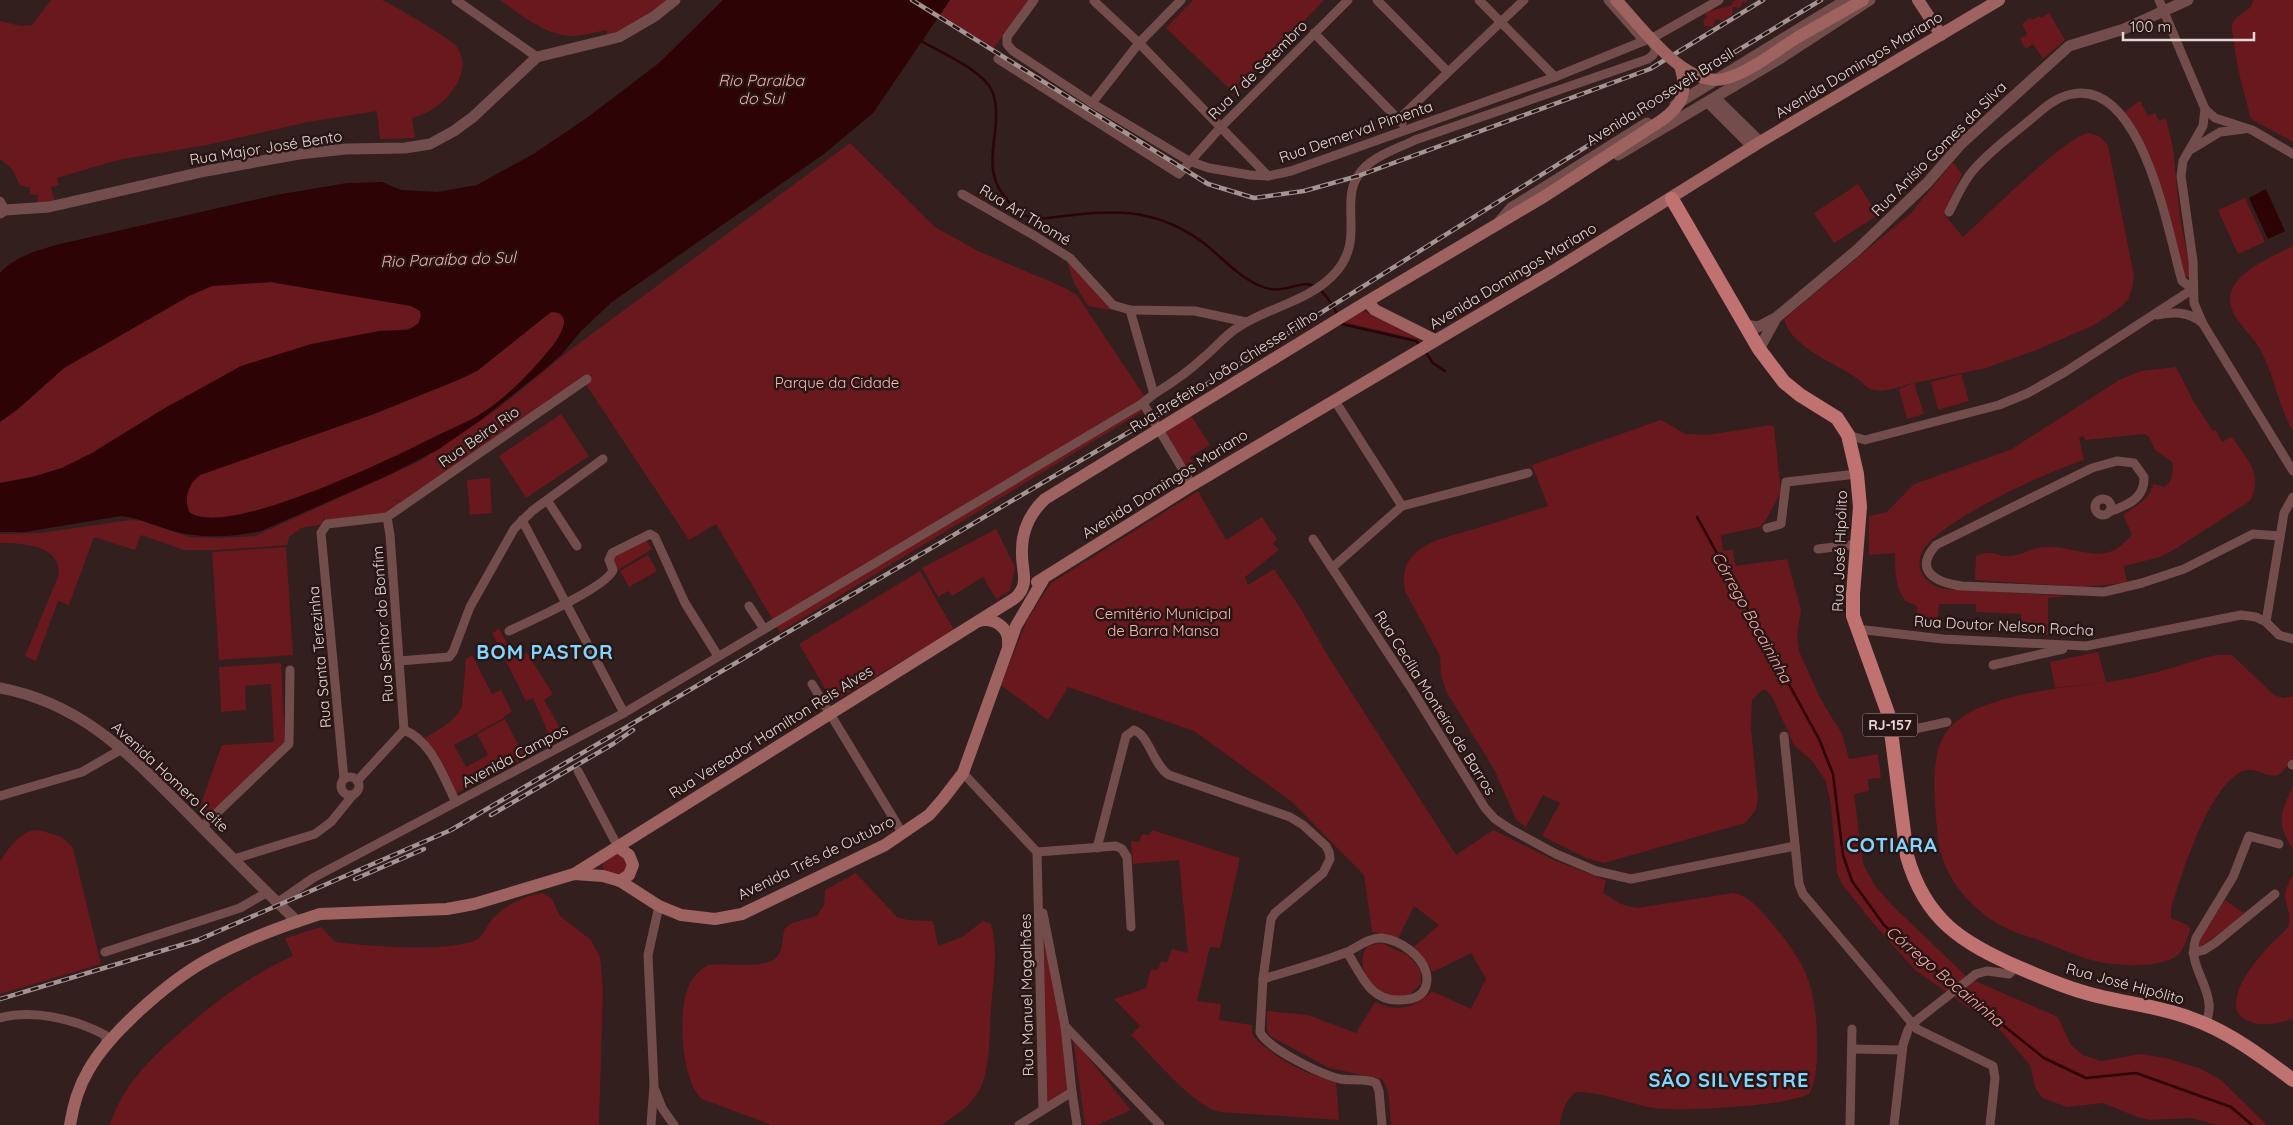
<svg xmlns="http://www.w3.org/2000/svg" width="2293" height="1125" font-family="Quicksand,sans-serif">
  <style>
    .green { fill: #69181d }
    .water { fill: #2d0306; fill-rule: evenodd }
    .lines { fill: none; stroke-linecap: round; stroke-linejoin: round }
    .stream { stroke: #2d0306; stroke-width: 2.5 }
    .minor { stroke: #734d4b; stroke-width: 9 }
    .tertiary { stroke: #734d4b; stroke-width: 11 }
    .secondary { stroke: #9e6260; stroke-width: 12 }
    .primary { stroke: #bf7270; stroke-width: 14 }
    .rail-casing { stroke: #a49493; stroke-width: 4.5 }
    .rail { stroke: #281615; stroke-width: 2.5; stroke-dasharray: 8; stroke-linecap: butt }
    .secondary-bridge { stroke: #9e6260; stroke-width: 12 }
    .labels { text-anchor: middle; stroke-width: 5; stroke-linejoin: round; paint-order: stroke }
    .shield { fill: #281615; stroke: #ac9d9c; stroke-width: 1 }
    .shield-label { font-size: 14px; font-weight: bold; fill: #e5d7d6 }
    .street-label { font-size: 15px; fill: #e5d7d6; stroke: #281615 }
    .park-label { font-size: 15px; fill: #ffb5b1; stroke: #281615 }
    .water-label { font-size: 16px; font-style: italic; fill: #f6adaa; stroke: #281615 }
    .district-label { font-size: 20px; font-weight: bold; letter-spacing: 1px; fill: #82d5ff; stroke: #281615 }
  </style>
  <rect width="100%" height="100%" fill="#321f1e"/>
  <g class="green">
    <path d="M51,0H382C395,6 450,38 457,47C473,70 450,100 430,111C424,114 418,116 412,118L415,138L380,139L377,111L308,122L207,145L118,160L57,178L59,185L51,187L55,202H38V195L30,194V188L20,185L12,169L0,159V21L21,26L32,25Z"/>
    <path d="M500,0H669L639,23L608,36L606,30C596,32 585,35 574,36C547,37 521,15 500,0Z"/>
    <polygon points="950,0 1029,0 994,48 940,15"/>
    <polygon points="1193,0 1324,0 1235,94 1166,28"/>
    <polygon points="1737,0 1748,0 1745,3 1743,1 1740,8 1733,7 1732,15 1722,21 1715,19 1713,27 1704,26 1703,20 1707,17 1705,14 1709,11 1730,6 1733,3 1731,2"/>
    <path d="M2253,0H2293V142L2251,119L2250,116C2244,91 2236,67 2234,41C2233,36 2231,31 2232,26C2234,13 2252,13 2253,0Z"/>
    <polygon points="2049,13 2065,40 2043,59 2033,44 2026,49 2020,39 2027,34 2022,24 2030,18 2032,20 2039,16 2041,18"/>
    <polygon points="2140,101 2148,116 2155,113 2159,121 2166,118 2173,148 2180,217 2191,274 2189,278 2185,276 2166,203 2123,113"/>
    <path d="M2089,133L2101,137L2108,146L2134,276L2132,289L2128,300L2117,310L2094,325L2039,349L1986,368L1914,383L1924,414L1907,419L1899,389L1913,383C1901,386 1886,393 1874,390C1866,389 1862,381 1855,377C1833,362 1791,347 1784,319L1911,213L1953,162L1962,174L1944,214L1963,237C1983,219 2068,134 2089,133Z"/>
    <path d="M850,143L935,227L978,251L1063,287L1077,295L1147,400L1140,413L780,632L716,524L689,540L583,380L402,501L387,500L402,502L387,513L325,523L323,510L324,524L301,528L289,537L287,545L218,550H184L141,535L135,550L94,537L69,605L58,601L36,661L25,656L58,577C64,545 22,543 0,543V534L41,533L130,520L142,521L189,537L220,538L255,536L420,461L500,407L566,353Z"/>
    <polygon points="1858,184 1878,215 1834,243 1814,213"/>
    <polygon points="2245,198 2265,242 2238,254 2218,210"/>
    <path d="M2293,246V431C2278,406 2275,378 2262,353C2255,338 2240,327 2233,312C2217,277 2271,258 2293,246Z"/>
    <polygon points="1066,258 1114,307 1111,310 1088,306 1074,283"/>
    <path d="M271,282L411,306L420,311C426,333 392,330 379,331L165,408L92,453L62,468L32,477L0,483V422L18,409L64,368L189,296L212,286Z"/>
    <polygon points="1362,310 1421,340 1344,322"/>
    <path d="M551,312C576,313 559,338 551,348C531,372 508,396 482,413C469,422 452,428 438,435C397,456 226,540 189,512C184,497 188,484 200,475L374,414L458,380L477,371Z"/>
    <path d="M2176,367L2194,402L2213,431L2216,430L2222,442L2232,437C2247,459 2264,475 2250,501L2172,551L2160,557L2124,566L2127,583L2081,587L1975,580L1976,556C1995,548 1995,557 2010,556C2021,555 2032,548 2043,547C2078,544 2105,571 2132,534L2123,515C2134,507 2151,499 2153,484L2165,487C2172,481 2174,471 2172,462L2155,450L2149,437L2145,434L2085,440L2084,436L2079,438L2084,460C2049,471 1938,521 1922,552C1919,558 1919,565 1921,571C1925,581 1935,587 1944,589L2070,596L2048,598V635L2020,632L2021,614L1976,612V604H1939L1937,629L1916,626L1917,606L1905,601C1895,586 1895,570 1895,553L1869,555V516L1887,512L1914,484L2010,450L2121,379L2141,371Z"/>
    <polygon points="1961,374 1969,401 1938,410 1931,382"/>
    <polygon points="1188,411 1210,445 1190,457 1198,469 1190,475 1161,429"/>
    <polygon points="561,414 589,456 526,498 499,456"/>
    <path d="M1661,420L1686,434L1707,435L1771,425L1774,427L1781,492L1766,520L1760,527L1721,535L1723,551L1733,550L1735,566L1787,559L1801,610L1797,637L1799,651L1820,698L1842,734L1849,759L1878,754L1881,778L1868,779L1869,791L1854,794L1863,864L1876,887L1892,905L1968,978L2058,1017L2071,1045L2083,1055L2101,1061L2140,1054L2166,1058L2199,1068L2221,1080L2267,1125H2217L2191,1118L2150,1120L2137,1117L2103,1103L2067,1107L2042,1098L2035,1087L2030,1065L2000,1030L1915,970L1872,922L1842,884L1837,873L1831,806L1826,782L1813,762L1794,745L1772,697L1766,690H1762L1752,700L1751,728L1758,799L1756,810L1745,823L1604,863L1586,858L1542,836L1560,803L1543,795L1526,827L1516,820L1495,771L1446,691L1441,675L1440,656L1405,591C1396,544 1445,538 1478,528C1501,521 1525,513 1548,506L1532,465Z"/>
    <polygon points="490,478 492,513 470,515 467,480"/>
    <path d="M1198,491L1226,540L1262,517L1277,539L1273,544L1279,550L1245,577L1248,585L1274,569L1301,609L1328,656L1456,855L1493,830L1556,861L1606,880L1603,893L1621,904L1637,908L1733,893C1749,896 1759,908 1769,920C1806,962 1817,988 1817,1044C1817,1061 1817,1077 1810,1093C1793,1106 1678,1112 1654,1108C1629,1104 1603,1092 1578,1092C1566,1096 1562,1113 1560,1125H1391L1388,1092L1382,1079L1329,1068L1270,1036L1267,1031V1011L1308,1015L1356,1033L1375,1002C1397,1013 1414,1008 1432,991L1471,1009L1486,979L1471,953L1433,972L1414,947L1439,925L1414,906L1398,938L1372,932L1364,875L1292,802L1194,731L1068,687L1048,720L1001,685L1027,620L1051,583Z"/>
    <polygon points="996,529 1015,567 1010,591 996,599 983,577 952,596 948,591 938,597 922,568"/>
    <polygon points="645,538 652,549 618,570 611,559"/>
    <polygon points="286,547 293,655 219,660 212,552"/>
    <polygon points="648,555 657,571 629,587 620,571"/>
    <polygon points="920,571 954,630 833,702 799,644"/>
    <path d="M499,629L516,658L527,653L553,694L544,700L565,737L455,794L425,738C439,729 455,722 462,706L466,659L472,655L492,694L501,690L512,712L504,716V718L454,745L466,767L488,755L477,734L505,719L521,750L549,735L533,698L526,701L492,633Z"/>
    <polygon points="2098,652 2106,682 2055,688 2050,662"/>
    <path d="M2216,655H2232L2274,695L2283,698L2293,696V758C2289,763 2284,772 2278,775C2268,779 2255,765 2241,772C2207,790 2182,874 2171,909V918L2188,925L2190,930C2188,937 2184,949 2179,954C2161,970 2112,966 2091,960C2074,955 2057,947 2041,941C2028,936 2014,933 2002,926C1967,907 1939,872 1937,830C1935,802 1929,754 1947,731C1980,688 2085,688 2136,677C2163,672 2190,661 2216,655Z"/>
    <polygon points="281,663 285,745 205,820 198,812 222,745 274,742 271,684 245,686 246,710 221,712 219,667"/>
    <path d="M2293,786V849C2276,824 2280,813 2293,786Z"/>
    <path d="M39,830L62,837L73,848L101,964L0,994V861C9,848 21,829 39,830Z"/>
    <path d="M1152,830L1240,858L1220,948L1210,947L1197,1001L1221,1004L1219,1020L1252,1025V1034L1255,1038C1278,1061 1306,1074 1336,1082L1339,1120L1221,1112C1194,1108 1152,1055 1131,1035L1140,1026L1114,999L1146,988L1151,969L1158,970L1161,961L1167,963L1172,949L1188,953L1179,860L1133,864L1131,841L1139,842L1142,834L1149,835Z"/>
    <polygon points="614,852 629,860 624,877 604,871 602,861"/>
    <path d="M856,873L897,917L908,920L933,921L938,946L962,937L983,921L991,924C999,951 993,981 991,1009C989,1032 991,1067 980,1089C972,1105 956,1116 941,1125H771L702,1099C681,1082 678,1012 688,988C691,979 700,969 708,965C725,962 771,971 779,954C783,946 782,936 785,928L792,923L817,916L824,905L825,890Z"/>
    <path d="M2293,875V1019C2274,1025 2254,1029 2238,1014C2228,990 2260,955 2276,939C2280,935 2286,931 2289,925C2292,901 2276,903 2293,875Z"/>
    <path d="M543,893L552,899L560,916L591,940L600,957L603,989L599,1125H109C115,1111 121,1097 130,1085C145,1063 164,1047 183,1030C217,1000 251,975 293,956L285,938L321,927L335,942C368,946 447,953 476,940C483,937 485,928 490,922C501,907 525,895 543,893Z"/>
    <polygon points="2225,900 2244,913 2230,926 2197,949 2202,936"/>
    <polygon points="1042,930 1064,1022 1072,1092 1043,1109"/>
    <path d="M1382,943L1409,956L1421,970V984L1409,995C1401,996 1393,997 1385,993C1368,986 1354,961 1368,946Z"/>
    <polygon points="1073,1039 1131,1110 1097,1125 1085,1125"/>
  </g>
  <g class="water">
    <path d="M723,0H950L873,113L824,154L612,302L581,331L562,354L544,370L481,420L439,449L387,476L261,531C231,537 203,539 173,531C155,526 140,518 121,516L25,532H0V483L32,477L62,468L92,453L165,408L241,366L311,344L379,331L408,330L418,324L421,316L420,311L411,306L271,282L212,286L189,296L64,368L18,409L0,422V273C15,256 39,250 60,244L276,195L347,183L382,182L401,190L437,192L477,185L535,153L588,117L659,63ZM551,312C576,312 559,338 551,348C531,372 509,396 482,413C469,422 452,428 438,435C397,456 226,540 189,512C184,497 188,484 200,475L374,414L458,380L477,371Z"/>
    <polygon points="2266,189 2285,231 2268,239 2249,198"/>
  </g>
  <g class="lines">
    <g class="stream">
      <path d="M921,41C940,52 984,71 992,91C1004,120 985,154 996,182C998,190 1004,194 1008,201C1016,213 1026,218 1040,219C1101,212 1146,202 1201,241C1220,255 1236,275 1258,285C1294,303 1308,257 1337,314"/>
      <polyline points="1341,322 1342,324 1416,341 1420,345"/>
      <polyline points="1425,351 1433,363 1445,371"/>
      <polyline points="1697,517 1819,739 1833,774 1843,855 1852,881 1884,925 1955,987"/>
      <polyline points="1959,990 2044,1058 2086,1078 2136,1073 2231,1107 2252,1125"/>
    </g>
    <g class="minor">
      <polyline points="456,0 537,57"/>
      <polyline points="1034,0 1007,37 1007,44 1013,51 1092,103 1189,161 1209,168 1250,175 1268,176 1291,171 1555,77 1656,36 1719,0"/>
      <polyline points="1377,0 1448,72"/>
      <polyline points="1479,0 1555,77"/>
      <polyline points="1608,0 1644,41"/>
      <polyline points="2159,0 2205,109 2203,126 2183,161 2181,176 2193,261 2194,303 2203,324 2293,471"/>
      <polyline points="1094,1 1139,43 1268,176"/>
      <polyline points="1314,33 1402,123"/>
      <polyline points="998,59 1179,174 1220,128 1348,0"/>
      <polyline points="1092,103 1139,43 1181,0"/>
      <polyline points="2205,109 2215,118 2252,130 2293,154"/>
      <polyline points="1399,119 1524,0"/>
      <polyline points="2192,149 2220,132 2244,129"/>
      <polyline points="962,194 1035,236 1070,258 1113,305 1130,310 1195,311 1246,322"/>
      <polyline points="0,201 5,210"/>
      <path d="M1949,212C1956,199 1962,184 1971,173C1987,153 2011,136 2030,120C2042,110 2053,99 2068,95C2142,74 2168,233 2182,281L2193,289"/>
      <path d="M2157,315C2174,312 2187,311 2201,322"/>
      <path d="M1154,394C1172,383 1188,372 1203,358C1214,349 1223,338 1234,330C1265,307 1309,303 1336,272C1368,236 1334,197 1365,167C1379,154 1399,148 1415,140L1648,59L1653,55L1656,49L1651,41"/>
      <polyline points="1335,401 1402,506"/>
      <polyline points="1143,403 1192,485"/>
      <polyline points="1848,435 1865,440 1999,405 2028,393 2065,372 2193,289"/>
      <circle cx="2103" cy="507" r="8"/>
      <polyline points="547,500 577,546"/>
      <path d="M2109,512C2127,505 2145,499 2144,477L2134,463L2117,461L2092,468L1936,545C1912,572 1938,583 1962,586L2104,592L2142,583L2184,569L2253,534L2280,536"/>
      <polyline points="387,517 390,535 404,730"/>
      <polyline points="522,520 624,713"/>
      <polyline points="1767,528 1781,524 1786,482 1857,474"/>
      <polyline points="1313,539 1411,688 1485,808 1495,819 1510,829 1556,854 1596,871 1631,879 1795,846"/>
      <polyline points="1818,549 1858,544"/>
      <polyline points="1333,567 1402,506 1528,473"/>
      <polyline points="749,606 764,629"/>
      <polyline points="2266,622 2284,513 2293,497"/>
      <polyline points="2266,622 2279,635 2293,639"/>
      <polyline points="1857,629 1943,639 2086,646 2241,615 2256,617 2266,622"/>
      <path d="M509,631C528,622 607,587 613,570L609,560L612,553L650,534L655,537L685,603L718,656"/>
      <polyline points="399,661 449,657 453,652 470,607 514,529 532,511 603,459"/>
      <polyline points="1993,665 2063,649"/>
      <polyline points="812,684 903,834"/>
      <path d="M404,730C432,741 443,777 456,802"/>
      <polyline points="1892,734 1947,722"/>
      <polyline points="1784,736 1799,884 1803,894 1917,1029 1993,1066 1995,1078 1990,1125"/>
      <polyline points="2292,765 2293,764"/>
      <polyline points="578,771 618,847"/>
      <polyline points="963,773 1037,852"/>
      <circle cx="350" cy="786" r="9"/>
      <polyline points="344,779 321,533 327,524 387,517 587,379"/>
      <polyline points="357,781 404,730"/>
      <polyline points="0,796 82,772 122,749"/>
      <polyline points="202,827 289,744 290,670"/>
      <path d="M1097,848L1126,736L1134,730C1149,735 1153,765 1169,775L1290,817L1303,825L1326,846L1329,852L1330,859L1323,873L1275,913L1271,919L1263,979L1260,1032C1268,1049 1322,1075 1341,1079C1352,1081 1365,1078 1376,1083L1379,1091L1382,1125"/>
      <polyline points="1037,852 1043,1109"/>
      <polyline points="1037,852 1116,846 1122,849 1127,857 1131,927"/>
      <polyline points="234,859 315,834 331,822 353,795"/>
      <polyline points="277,903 313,878 624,713 1143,403 1154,394 1130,310"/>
      <polyline points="1043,913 1065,1026 1072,1092 1077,1125"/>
      <polyline points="105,952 240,908 266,893"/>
      <polyline points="2193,953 2204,950 2215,943 2275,894"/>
      <path d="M1263,979C1291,970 1320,963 1347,952C1358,947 1370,937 1382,938C1400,940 1421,955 1426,972C1428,979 1427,989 1421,994C1415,999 1407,1000 1400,1000C1370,1002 1361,974 1347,952"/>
      <path d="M0,1018C33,1009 75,1019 105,1035L106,1039L105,1047"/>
      <path d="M2206,1024C2208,1017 2210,1011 2209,1004C2207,980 2187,963 2196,938L2233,877L2249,836L2279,844"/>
      <polyline points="1065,1026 1160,1125"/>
      <polyline points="1852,1049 1902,1050"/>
      <polyline points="655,1090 662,1108 674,1125"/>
      <polyline points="651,1125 654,1085 648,955 659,906"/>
      <polyline points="1019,1125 1072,1092"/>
      <polyline points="1850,1125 1852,1029"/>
      <polyline points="1894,1125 1903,1045 1908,1030 1912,1024 1976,974 1987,971 2009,974 2016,966"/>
    </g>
    <g class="tertiary">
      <polyline points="1715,98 1760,142"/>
      <polyline points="1708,102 1753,147"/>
      <polyline points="1675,105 1846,0"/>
      <polyline points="1618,155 1781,58 1870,0"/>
      <polyline points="0,213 5,210 49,207 206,171 299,154 346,149 405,148 430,144 454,131 473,117 537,57 619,37 655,16 675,0"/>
      <polyline points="1499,222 1511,208 1647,123"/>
      <polyline points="1745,325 1758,327 1777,317 1857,250 1927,183 1961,144 2069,46 2124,29 2188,0"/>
      <polyline points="1759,349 1776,318"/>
      <path d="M0,688C81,703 129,754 184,809C222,847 259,886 298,922"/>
    </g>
    <g class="secondary">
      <polyline points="1918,0 1941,35"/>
      <polyline points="1798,37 1863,0"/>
      <polyline points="1368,302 1375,310 1435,340"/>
      <polyline points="1037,582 1192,485 1553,271 1760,142 1999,0"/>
      <path d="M979,621C994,617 1010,628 1008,644"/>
      <polyline points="618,847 629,855 633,865 629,875 620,881"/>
      <path d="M574,874L1015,598C1030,585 1022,571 1022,555C1021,533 1029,514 1045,499L1363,304L1545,196L1662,120"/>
      <path d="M70,1125C73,1106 78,1088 88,1071C109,1033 169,981 207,960C242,941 282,926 320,914L447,909L474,904L574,874L603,876L620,881L659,906L681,915L715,919L742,914L885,845L929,815L943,799L963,773L1016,626L1043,580"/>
    </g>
    <path class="primary" d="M1672,199L1759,349L1784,382L1800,395L1837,418L1848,435L1857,474L1860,507L1853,594V616L1889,716L1907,856C1925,920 1962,943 2020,968C2041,977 2062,986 2083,992C2118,1003 2156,1005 2190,1018C2228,1031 2261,1056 2293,1080"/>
    <g class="rail-casing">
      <g id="rail">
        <polyline points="912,0 1208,184 1254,198 1304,191 1358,176 1650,69 1763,0"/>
        <polyline points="491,815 613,744 633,730"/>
        <polyline points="355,879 424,849"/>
        <polyline points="0,999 198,940 451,830 1153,418 1699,76 1715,64 1821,0"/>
      </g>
    </g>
    <use href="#rail" class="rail"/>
    <g class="secondary-bridge">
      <path d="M1616,0C1640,25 1684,88 1724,79C1747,74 1777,50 1798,37"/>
      <path d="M1662,120C1683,105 1688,91 1680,66"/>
    </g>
  </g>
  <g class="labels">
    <rect class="shield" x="1862.5" y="713.5" width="55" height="23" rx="4"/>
    <g class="shield-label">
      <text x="1890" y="730">RJ-157</text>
    </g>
    <g class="street-label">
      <text transform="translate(1859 65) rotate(-31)" y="5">Avenida Domingos Mariano</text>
      <text transform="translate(1258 70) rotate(-45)" y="5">Rua 7 de Setembro</text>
      <text transform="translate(1660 97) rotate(-32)" y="5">Avenida Roosevelt Brasil</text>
      <text transform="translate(1356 132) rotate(-19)" y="5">Rua Demerval Pimenta</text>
      <text transform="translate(266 148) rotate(-9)" y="5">Rua Major José Bento</text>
      <text transform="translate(1939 149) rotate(-45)" y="5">Rua Anísio Gomes da Silva</text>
      <text transform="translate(1025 215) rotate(31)" y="5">Rua Ari Thomé</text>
      <text transform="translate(1513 276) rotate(-31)" y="5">Avenida Domingos Mariano</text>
      <text transform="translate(1224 371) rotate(-32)" y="5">Rua Prefeito João Chiesse Filho</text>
      <text transform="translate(479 437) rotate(-35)" y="5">Rua Beira Rio</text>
      <text transform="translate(1165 484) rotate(-32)" y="5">Avenida Domingos Mariano</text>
      <text transform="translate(1840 551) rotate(-88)" y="5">Rua José Hipólito</text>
      <text transform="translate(383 624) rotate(-94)" y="5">Rua Senhor do Bonfim</text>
      <text transform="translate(2004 626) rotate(3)" y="5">Rua Doutor Nelson Rocha</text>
      <text transform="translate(320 657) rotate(-95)" y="5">Rua Santa Terezinha</text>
      <text transform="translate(1435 703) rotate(58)" y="5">Rua Cecília Monteiro de Barros</text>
      <text transform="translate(771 732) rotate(-32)" y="5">Rua Vereador Hamilton Reis Alves</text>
      <text transform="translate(515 756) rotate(-28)" y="5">Avenida Campos</text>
      <text transform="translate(170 777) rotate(43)" y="5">Avenida Homero Leite</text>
      <text transform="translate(816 858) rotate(-26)" y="5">Avenida Três de Outubro</text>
      <text transform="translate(2125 984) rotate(15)" y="5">Rua José Hipólito</text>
      <text transform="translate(1027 995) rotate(-91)" y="5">Rua Manuel Magalhães</text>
    </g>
    <g class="park-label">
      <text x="837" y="388">Parque da Cidade</text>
      <text x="1163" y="619">Cemitério Municipal<tspan x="1163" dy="17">de Barra Mansa</tspan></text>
    </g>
    <g class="water-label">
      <text x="761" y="86">Rio Paraiba<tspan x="761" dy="18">do Sul</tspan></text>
      <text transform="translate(448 259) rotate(-2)" y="6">Rio Paraíba do Sul</text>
      <text transform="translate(1752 617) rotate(61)" y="6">Córrego Bocaininha</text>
      <text transform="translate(1945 976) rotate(40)" y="6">Córrego Bocaininha</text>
    </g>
    <g class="district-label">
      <text x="545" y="659">BOM PASTOR</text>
      <text x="1892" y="852">COTIARA</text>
      <text x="1729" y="1087">SÃO SILVESTRE</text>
    </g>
  </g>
  <path d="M2123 32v8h131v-8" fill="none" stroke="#e5d7d6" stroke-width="2.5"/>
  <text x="2130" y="32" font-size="15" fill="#e5d7d6" stroke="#281615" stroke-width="4" paint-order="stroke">100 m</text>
</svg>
